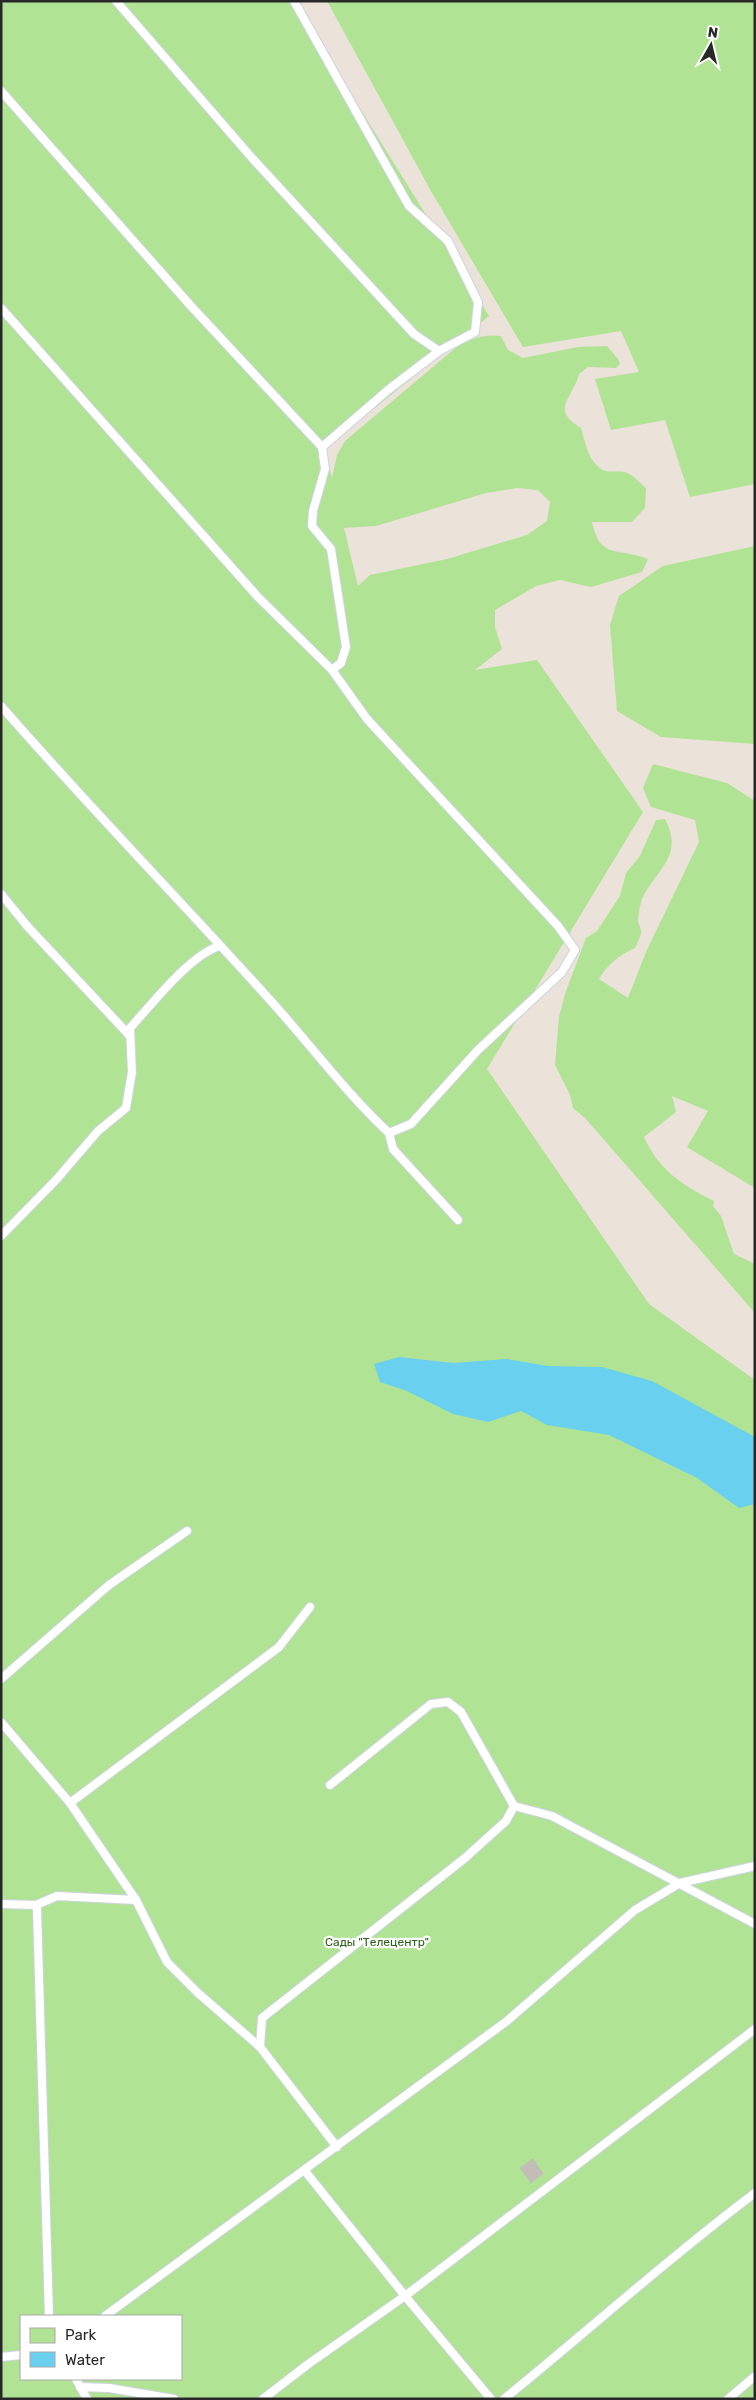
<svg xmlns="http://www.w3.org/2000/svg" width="756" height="2400" font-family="Rubik,sans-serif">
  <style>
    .green { fill: #b1e394; fill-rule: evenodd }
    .water { fill: #6ad0ef }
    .building { fill: #c2bdb5; stroke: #c6beb3 }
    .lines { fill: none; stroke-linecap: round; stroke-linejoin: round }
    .lane-casing { stroke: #ced3e1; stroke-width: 10 }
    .lane { stroke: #fff; stroke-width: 8 }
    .labels { text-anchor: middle; stroke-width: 4.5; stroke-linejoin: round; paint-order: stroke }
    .park-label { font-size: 12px; fill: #2b6418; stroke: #fff }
  </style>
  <rect width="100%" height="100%" fill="#ebe2d9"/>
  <g class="green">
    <path d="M1,1H293L489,316L325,448L332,478L337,455L345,441L459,345C474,338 484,334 501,336L508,350L523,358L578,347L607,346L618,359L620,364L616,368L588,367L579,374C573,399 549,409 581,428C584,438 587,453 593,461C605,476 610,470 624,472C633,474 640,483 646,488L645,508L632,522H592C600,560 618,547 648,559L642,572L591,587L560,580L536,586L495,610V627L502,649L475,670L537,660L643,812L487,1069L649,1304L755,1380V2399H1ZM517,488L538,490L550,502L547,521L527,535L447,559L370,575L358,586L344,528L376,526L486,493ZM21,2316H181V2379H21Z"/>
    <polygon points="327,1 755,1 755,484 690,497 665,420 611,430 595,379 639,372 621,331 523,347 431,191"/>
    <polygon points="755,546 755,744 661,737 617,711 610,625 619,596 663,566"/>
    <path d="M653,764L727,783L755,801V1188L687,1147L708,1111L672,1096L676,1112L644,1137C658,1169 683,1186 714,1201L713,1206L721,1216L734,1254L755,1264V1313L586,1119L573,1108L570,1095L555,1065L559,1017L565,994L586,938L597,931L620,896L626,873L640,856L656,820L665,819C685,857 655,870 642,899C640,905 638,916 638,922C639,926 642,930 641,933C640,938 637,943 635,948C619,955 608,964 599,979L628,998L646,952L699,842L695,820L651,807L643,788Z"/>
  </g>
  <polygon class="water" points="399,1357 453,1363 507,1359 548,1366 602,1367 652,1381 755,1437 755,1504 739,1508 697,1478 609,1435 547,1425 521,1411 488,1422 453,1414 407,1391 380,1382 374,1364"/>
  <polygon class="building" points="533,2159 543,2174 531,2183 520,2168"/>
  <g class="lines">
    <g class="lane-casing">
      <g id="lane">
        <polyline points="116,1 252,158 414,334 439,351 388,390 322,447"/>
        <polyline points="294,1 409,206 448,241 478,302 475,332 439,351"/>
        <polyline points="1,91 190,305 322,447 325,469 313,511 312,526 331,549 346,647 341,663 332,670"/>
        <path d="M1,308L258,597L332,670L367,719L558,926L575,950L562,972L478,1050L411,1124L389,1133C345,1092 310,1044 270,1000C181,901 88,806 1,706"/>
        <polyline points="1,894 28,927 130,1036"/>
        <polyline points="389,1133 393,1149 458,1220"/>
        <path d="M1,1236L56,1180L98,1131L126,1108L132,1072L130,1028C153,1003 188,957 219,946"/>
        <polyline points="1,1679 109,1585 187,1531"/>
        <polyline points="1,1722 70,1803 136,1900 167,1962 198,1993 260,2047 337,2147"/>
        <polyline points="70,1803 279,1647 310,1607"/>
        <polyline points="514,1806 552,1816 755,1924"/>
        <polyline points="1,1904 36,1905 37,1910 49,2316"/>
        <polyline points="36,1905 57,1896 136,1900"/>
        <polyline points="260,2047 262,2018 465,1858 506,1821 514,1806 461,1712 448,1702 431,1704 330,1785"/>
        <polyline points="305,2171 405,2296 491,2399"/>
        <polyline points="105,2316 507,2021 635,1910 680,1883 755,1866"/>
        <polyline points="1,2357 21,2355"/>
        <polyline points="76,2379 87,2399"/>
        <polyline points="80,2387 109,2388 174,2399"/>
        <polyline points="263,2399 307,2365 405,2296 755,2029"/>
        <path d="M504,2399C588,2331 668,2258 755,2193"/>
        <polyline points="728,2399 754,2377"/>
      </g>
    </g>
    <use href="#lane" class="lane"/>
  </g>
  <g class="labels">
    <g class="park-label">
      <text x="377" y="1946">Сады "Телецентр"</text>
    </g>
  </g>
  <rect width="756" height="2400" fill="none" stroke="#282828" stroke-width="5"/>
  <rect x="20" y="2315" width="162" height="65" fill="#ffffff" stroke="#a9a9a9"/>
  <rect x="30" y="2328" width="25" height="15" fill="#b1e394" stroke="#a9a9a9"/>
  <text x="65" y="2340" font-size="15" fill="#282828">Park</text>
  <rect x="30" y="2352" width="25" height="15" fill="#6ad0ef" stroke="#a9a9a9"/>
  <text x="65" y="2365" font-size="15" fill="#282828">Water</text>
  <g transform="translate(711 45) rotate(8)" stroke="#ffffff" stroke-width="4" paint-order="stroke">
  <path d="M0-4L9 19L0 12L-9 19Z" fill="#282828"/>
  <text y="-8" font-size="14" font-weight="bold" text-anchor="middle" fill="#282828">N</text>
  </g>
</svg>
